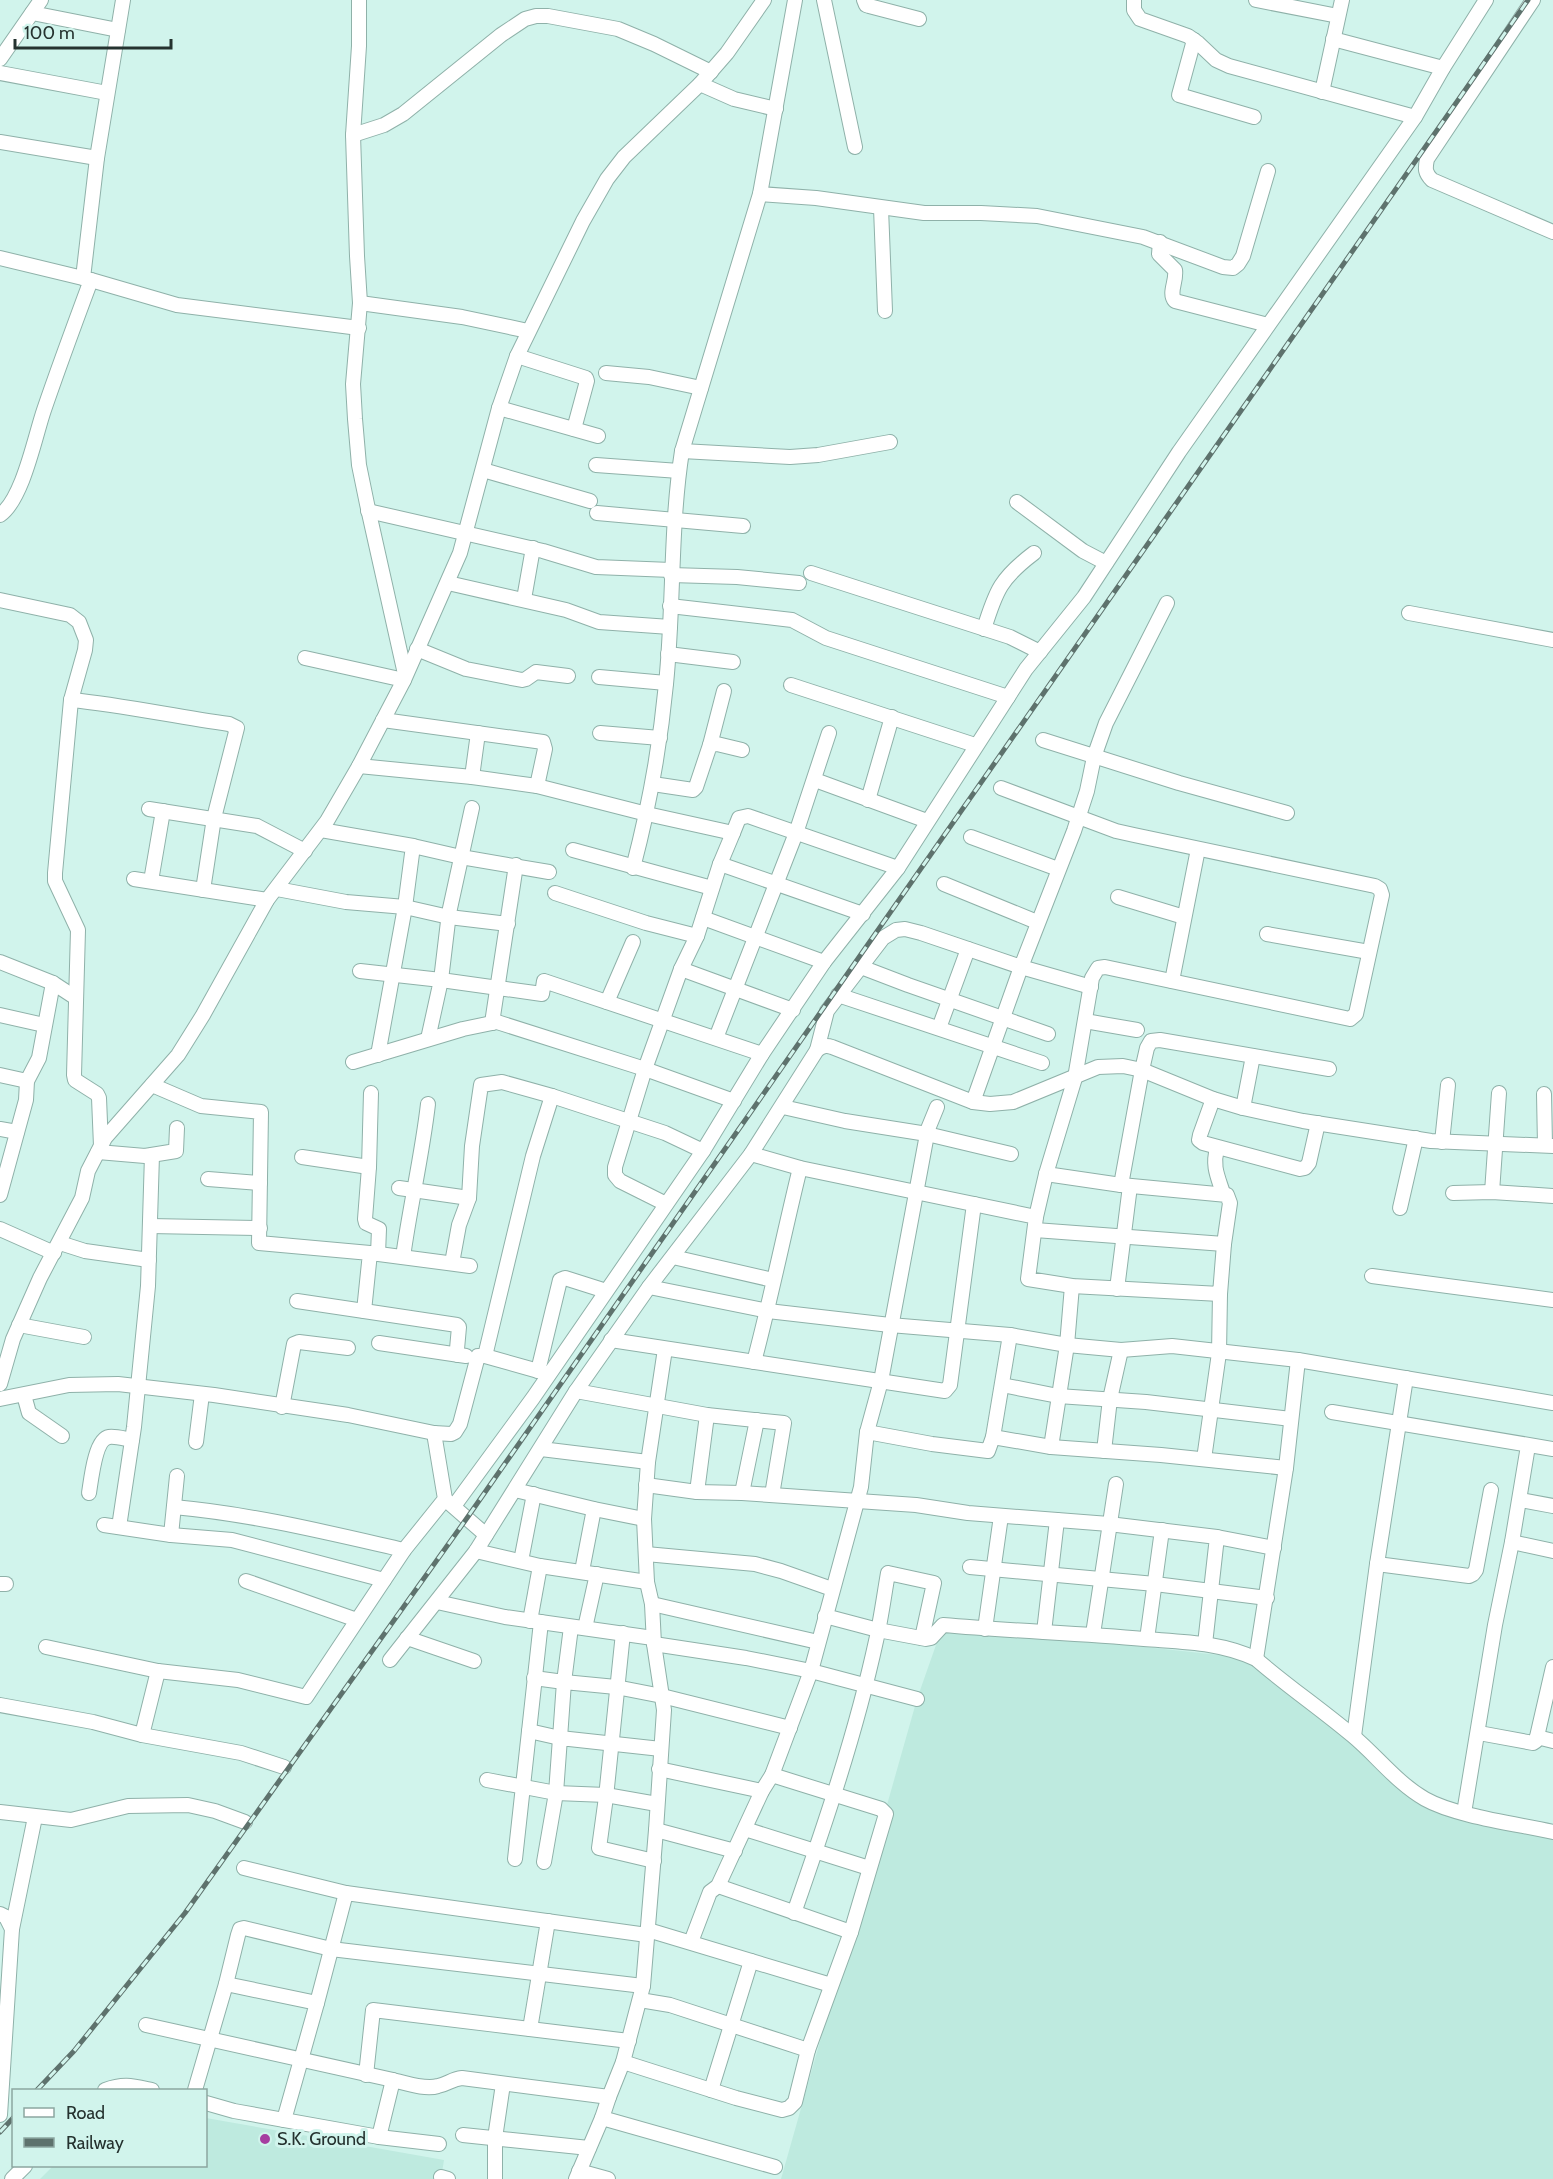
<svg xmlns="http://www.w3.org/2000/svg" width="1553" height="2179" font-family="Cabin,sans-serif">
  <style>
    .built { fill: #beeadf }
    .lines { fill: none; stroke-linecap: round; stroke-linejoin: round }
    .minor-casing { stroke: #8fb1a9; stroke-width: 16 }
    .minor { stroke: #fff; stroke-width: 14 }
    .rail-casing { stroke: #5e726d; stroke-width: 5 }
    .rail { stroke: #d1f4ec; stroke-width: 3; stroke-dasharray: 9; stroke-linecap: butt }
    .poi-dot { fill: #a63ea0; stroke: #d1f4ec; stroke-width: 2 }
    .labels { text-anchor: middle; stroke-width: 6; stroke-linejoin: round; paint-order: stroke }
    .poi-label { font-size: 18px; fill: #25322f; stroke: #d1f4ec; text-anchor: start }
  </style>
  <rect width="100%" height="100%" fill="#d1f4ec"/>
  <g class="built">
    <polygon points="943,1625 1256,1659 1425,1799 1553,1831 1553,2179 781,2179 917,1699"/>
    <polygon points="206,2118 444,2160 441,2179 40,2179 53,2166 206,2166"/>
  </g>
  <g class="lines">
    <g class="minor-casing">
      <g id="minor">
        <polyline points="359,0 359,46 353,135 357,256 360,303 353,384 355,419 359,465 367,504 405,674"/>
        <polyline points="824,0 855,147"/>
        <polyline points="864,0 866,5 869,6 919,19"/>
        <polyline points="1134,0 1134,10 1140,19 1188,36 1198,43 1216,60 1229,66 1415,117"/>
        <polyline points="1256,0 1338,16"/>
        <path d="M1533,0L1427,159C1425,169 1425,173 1432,180L1553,232"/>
        <polyline points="32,13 118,30"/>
        <polyline points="1333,39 1443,68"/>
        <polyline points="1194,40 1179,95 1254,117"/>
        <polyline points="0,59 41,0"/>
        <polyline points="0,73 107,93"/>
        <polyline points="700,84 734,99 776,109"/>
        <polyline points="1322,92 1342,0"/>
        <polyline points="353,135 384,125 403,114 501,35 525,19 536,16 548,16 618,29 654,44 711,72"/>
        <polyline points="0,142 97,158"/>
        <polyline points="760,194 816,198 924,213 981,213 1037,216 1143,237 1223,267 1233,268 1238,264 1243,256 1268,171"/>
        <polyline points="881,208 885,311"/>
        <path d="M1160,242L1159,254L1175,270C1177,281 1168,293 1175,301L1268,325"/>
        <polyline points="0,258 91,280 177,305 359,328"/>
        <polyline points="83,278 97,158 123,0"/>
        <polyline points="360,303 462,317 528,331"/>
        <polyline points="517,356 586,378 587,381 574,429"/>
        <polyline points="606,373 649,377 701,388"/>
        <polyline points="499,408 598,436"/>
        <polyline points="682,451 790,457 818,455 890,442"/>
        <polyline points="596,465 679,471"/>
        <polyline points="483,470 590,501"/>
        <polyline points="1017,502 1083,551 1106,563"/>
        <polyline points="368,511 543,551 596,567 671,570"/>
        <polyline points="597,513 743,526"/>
        <path d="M0,515C23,499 35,436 44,410C59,366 75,323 91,280"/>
        <polyline points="811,573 1010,637 1040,652"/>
        <polyline points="671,575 737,577 799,583"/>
        <polyline points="448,583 566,610 599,622 670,627"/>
        <polyline points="524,599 533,548"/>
        <polyline points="0,600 70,615 79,622 86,640 85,650 71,700 55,873 55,881 78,930 74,1075 75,1080 97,1094 99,1098 101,1146"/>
        <polyline points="670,606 792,620 826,638 1008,697"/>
        <polyline points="1409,613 1553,640"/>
        <path d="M984,629C996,590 1001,578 1034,553"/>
        <polyline points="417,649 466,669 522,680 526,679 536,672 568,676"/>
        <polyline points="668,654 733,662"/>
        <polyline points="305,658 404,680"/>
        <polyline points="599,677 666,683"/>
        <polyline points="791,685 975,745"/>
        <path d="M71,700C124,705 176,717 229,724L237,728L214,818L203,890"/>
        <polyline points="383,720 543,742 545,749 537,786"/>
        <polyline points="600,733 660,738"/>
        <polyline points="1043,740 1179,783 1287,813"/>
        <polyline points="710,745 724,691"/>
        <polyline points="359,766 472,777 537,786 647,814 733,833 720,864 697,936 681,969 645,1069 615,1167 615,1175 620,1181 666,1204"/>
        <polyline points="472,777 478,733"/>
        <polyline points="815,780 927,821"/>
        <polyline points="653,784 693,790 696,787 710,745 717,744 742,750"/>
        <polyline points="1001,788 1116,831 1134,835 1375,886 1380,889 1382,895 1356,1014 1350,1019 1105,967 1098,968 1092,978 1075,1078 1046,1174 1036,1217"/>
        <polyline points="868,800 892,717"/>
        <polyline points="472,808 449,913 441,980 542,994 544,981 762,1054"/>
        <polyline points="149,809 257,826 305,851"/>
        <polyline points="321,830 413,846 405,907 378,1055"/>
        <polyline points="733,833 739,818 748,816 898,868"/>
        <polyline points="971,837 1058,869"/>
        <polyline points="413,846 461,857 549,872"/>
        <polyline points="573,850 712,888"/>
        <polyline points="720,864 863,914"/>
        <path d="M633,868C649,807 660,747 666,684C674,606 670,528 682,451L760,194L795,0"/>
        <polyline points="134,879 267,900"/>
        <polyline points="151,881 163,811"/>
        <polyline points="944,884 1037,922"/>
        <polyline points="277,889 346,902 405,907 449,917 508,924"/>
        <polyline points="555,893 646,923 697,936"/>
        <polyline points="1118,897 1184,917"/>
        <polyline points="703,918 824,962"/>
        <polyline points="1267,934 1369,952"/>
        <polyline points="0,962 53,983 76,998"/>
        <polyline points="861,967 908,985 1048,1034"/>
        <polyline points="681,969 793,1010"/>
        <polyline points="360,971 441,980 428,1039"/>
        <polyline points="1172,981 1198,849"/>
        <polyline points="838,995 1042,1063"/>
        <polyline points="607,1002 633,942"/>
        <polyline points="0,1015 44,1025"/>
        <polyline points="1085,1021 1137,1030"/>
        <polyline points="492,1023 516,865"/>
        <polyline points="939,1028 968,949"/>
        <polyline points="716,1038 796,833 829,733"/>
        <polyline points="817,1050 827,1011 883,938 896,930 905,929 921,933 1021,967 1091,987"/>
        <polyline points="353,1062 463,1029 497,1022 645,1069 734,1101"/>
        <polyline points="0,1075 27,1081"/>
        <polyline points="152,1085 201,1106 261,1112 259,1243 370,1253 364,1311 457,1325 459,1327 457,1349 458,1355"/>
        <polyline points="371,1093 369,1167 365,1219 366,1223 379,1229 378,1254"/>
        <polyline points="1544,1094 1545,1145"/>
        <polyline points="1213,1099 1200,1135 1199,1140 1203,1143 1300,1169 1305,1168 1309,1163 1318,1123"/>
        <polyline points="973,1102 1021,967 1074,831 1087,791 1094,757 1106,723 1167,603"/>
        <polyline points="783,1107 845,1121 927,1134 1011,1154"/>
        <polyline points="1243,1108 1253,1056"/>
        <polyline points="0,1129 17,1132"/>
        <polyline points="1442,1142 1448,1085"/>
        <path d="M1217,1149C1212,1166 1218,1177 1223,1193"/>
        <polyline points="98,1152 145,1156 176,1151 177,1128"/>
        <polyline points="751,1154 800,1168 1036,1217 1028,1279 1072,1286 1220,1294 1224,1244 1230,1203 1227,1195 1121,1185 1046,1174"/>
        <polyline points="302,1157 369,1167"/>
        <polyline points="208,1179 260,1183"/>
        <polyline points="1121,1185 1142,1070 1147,1048 1151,1041 1160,1040 1329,1069"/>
        <polyline points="399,1188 469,1198"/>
        <polyline points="1492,1192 1499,1093"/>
        <polyline points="1453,1193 1492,1192 1553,1196"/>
        <polyline points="0,1195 26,1100 27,1081 39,1058 53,983"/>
        <polyline points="1400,1208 1416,1138"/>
        <polyline points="150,1226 260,1228"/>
        <polyline points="0,1229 54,1253"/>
        <polyline points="1035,1230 1224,1244"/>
        <polyline points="60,1243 85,1251 149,1260"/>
        <polyline points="371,1253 470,1266"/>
        <path d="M403,1257C410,1206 422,1156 428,1104"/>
        <polyline points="673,1257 773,1280"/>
        <polyline points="452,1263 459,1225 469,1198 472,1146 481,1085 502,1082 552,1096 665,1133 703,1151"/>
        <polyline points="1372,1276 1553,1300"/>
        <polyline points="649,1287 768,1311 890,1325 1010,1335 1067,1345 1121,1350 1172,1346 1298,1360 1553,1403"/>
        <polyline points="1117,1289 1130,1186"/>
        <polyline points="297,1301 364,1311"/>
        <polyline points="19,1325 84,1337"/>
        <polyline points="611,1340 945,1391 950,1385 974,1204"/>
        <polyline points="379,1343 466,1356"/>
        <polyline points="485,1356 533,1156 552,1096"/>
        <path d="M754,1362C771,1298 784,1233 800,1168"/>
        <polyline points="538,1371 560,1280 565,1278 606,1291"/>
        <polyline points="0,1384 13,1339 40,1278 82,1198 88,1171 105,1138 178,1055 203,1015 267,900 327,821 359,766 404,680 460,553 499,408 517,356 583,221 607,179 624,157 700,84 727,53 764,0"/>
        <polyline points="1002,1385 1058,1396 1146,1402 1291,1419"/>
        <polyline points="576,1391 707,1415 784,1423 772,1495"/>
        <polyline points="24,1395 29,1413 62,1436"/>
        <polyline points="0,1399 69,1385 118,1384 214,1395 348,1415 434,1433 451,1434 455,1432 460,1424 478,1356 485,1356 549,1374"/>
        <polyline points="282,1407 294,1344 299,1342 348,1348"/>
        <polyline points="1332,1412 1553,1449"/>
        <polyline points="867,1432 932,1444 988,1451 993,1437 1051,1447 1161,1455 1286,1468"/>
        <polyline points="993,1437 1010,1335"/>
        <polyline points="196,1442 202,1394"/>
        <polyline points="1051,1447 1067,1345 1072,1286"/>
        <polyline points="541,1449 648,1462"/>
        <polyline points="1104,1451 1110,1399 1121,1350"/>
        <polyline points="1204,1459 1219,1353 1220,1294"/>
        <polyline points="646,1485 697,1492 742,1493 916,1505 968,1513 1109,1524 1217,1537 1205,1644"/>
        <polyline points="515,1490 594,1509 644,1519"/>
        <polyline points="697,1492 707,1415"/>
        <path d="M89,1493C91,1481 95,1439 109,1437C116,1436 125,1439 132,1440"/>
        <polyline points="742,1493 757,1420"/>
        <polyline points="1520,1500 1553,1506"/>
        <polyline points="447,1501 486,1535"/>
        <polyline points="454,1506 533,1398 703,1151 762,1054 824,962 898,868 1026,669 1084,597 1179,452 1415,117 1443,68 1486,0"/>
        <path d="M174,1507C252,1514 329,1533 404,1550"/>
        <polyline points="104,1525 171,1535 232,1540 384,1580"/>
        <polyline points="119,1527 134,1427 148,1286 152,1155"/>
        <polyline points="171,1535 177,1476"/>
        <polyline points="1217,1537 1274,1548"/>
        <polyline points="1512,1542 1553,1551"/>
        <polyline points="476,1551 540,1566 647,1582"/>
        <polyline points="646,1554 755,1564 781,1571 832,1589"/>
        <polyline points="521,1561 534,1494"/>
        <polyline points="1377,1564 1469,1576 1473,1574 1476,1570 1491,1490"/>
        <polyline points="970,1567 1155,1584 1267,1598"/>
        <polyline points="582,1571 594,1509"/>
        <polyline points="246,1581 357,1620"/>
        <polyline points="0,1584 6,1584"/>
        <polyline points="437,1602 505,1617 653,1638"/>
        <polyline points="652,1604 818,1642"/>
        <path d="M825,1616L878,1630L926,1639L931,1638L943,1625C1010,1631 1077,1633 1144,1639C1182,1642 1221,1642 1256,1659C1287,1686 1321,1709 1353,1736C1377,1756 1397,1783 1425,1799C1455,1816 1517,1824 1553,1832"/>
        <polyline points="530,1621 540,1566"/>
        <polyline points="585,1628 597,1574"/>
        <polyline points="985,1629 1001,1516"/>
        <polyline points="1044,1632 1057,1520"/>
        <polyline points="623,1633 606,1797 599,1848 654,1861"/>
        <polyline points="1093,1634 1116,1484"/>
        <polyline points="407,1638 474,1661"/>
        <polyline points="1147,1639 1162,1530"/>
        <polyline points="654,1644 746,1658 811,1671 917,1699"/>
        <polyline points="46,1647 158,1671 238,1680 306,1697 404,1550 445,1499 434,1433"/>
        <polyline points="1256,1659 1286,1468 1298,1360"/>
        <path d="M390,1660L476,1551L576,1391L649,1287L751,1154L817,1050C823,1046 826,1045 832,1047L973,1102L990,1104L1013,1102L1098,1067L1123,1066L1142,1070L1213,1099L1243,1108L1303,1121L1431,1141L1553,1146"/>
        <polyline points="534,1678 564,1682 571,1627"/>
        <polyline points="0,1705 93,1722 142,1735 241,1753 284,1767"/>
        <polyline points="529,1731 560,1738 564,1682 616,1687 662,1696 790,1728"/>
        <polyline points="1479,1733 1533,1743 1536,1741 1553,1667"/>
        <polyline points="142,1735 158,1671"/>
        <polyline points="1354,1736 1377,1564 1406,1378"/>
        <polyline points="1537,1737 1553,1741"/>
        <polyline points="659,1769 762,1791"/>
        <polyline points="487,1780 556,1793 606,1795 657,1804"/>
        <polyline points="0,1812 71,1820 128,1806 188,1805 215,1811 245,1822"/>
        <polyline points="1464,1813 1495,1625 1512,1542 1528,1446"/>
        <polyline points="745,1829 869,1868"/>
        <polyline points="656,1830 735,1851"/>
        <polyline points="515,1859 541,1622"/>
        <polyline points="544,1862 556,1793 560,1738 661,1749"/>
        <polyline points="244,1868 346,1893"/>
        <polyline points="718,1886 851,1932"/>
        <path d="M794,1913C825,1824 856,1733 876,1641C881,1619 884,1596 888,1573L934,1583L922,1638"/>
        <polyline points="0,1914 6,1917 12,1929 0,2115"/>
        <polyline points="12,1929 35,1817"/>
        <polyline points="648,1930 831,1985"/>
        <polyline points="691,1942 710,1892 718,1886 762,1791 772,1775 811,1671 861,1487 867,1432 881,1381 928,1129 937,1107"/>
        <polyline points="226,1984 238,1935 240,1929 244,1928 331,1949 643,1986"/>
        <polyline points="640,2000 670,2005 808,2050"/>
        <polyline points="317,2003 346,1893 647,1935"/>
        <polyline points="146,2025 393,2080"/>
        <polyline points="530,2029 548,1921"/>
        <polyline points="623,2062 736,2098 782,2110 789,2108 795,2102 808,2050 851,1932 886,1814 881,1809 772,1775"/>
        <polyline points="366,2075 373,2010 629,2041"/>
        <path d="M105,2090C124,2083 133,2086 152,2090"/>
        <polyline points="195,2090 226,1984 317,2003 284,2120"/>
        <polyline points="711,2090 751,1961"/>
        <path d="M206,2103L234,2111L379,2137L393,2080C406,2083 425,2090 438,2086C448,2084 452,2079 462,2078L609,2097L623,2062L643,1986L656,1830L664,1710L654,1644L652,1604L647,1582L644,1519L648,1462L665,1349"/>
        <polyline points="602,2118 775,2167"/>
        <polyline points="463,2135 589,2148"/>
        <polyline points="379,2137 439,2144"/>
        <polyline points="579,2171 608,2179"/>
        <polyline points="441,2177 448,2179"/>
        <polyline points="12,2179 25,2166"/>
        <polyline points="495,2179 495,2138 503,2084"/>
        <polyline points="576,2179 602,2118 609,2097"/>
      </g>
    </g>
    <use href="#minor" class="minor"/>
    <g class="rail-casing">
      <g id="rail">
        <polyline points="37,2090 74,2051 185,1913 467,1518 1528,0"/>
        <polyline points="0,2132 14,2117"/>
      </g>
    </g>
    <use href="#rail" class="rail"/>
  </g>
  <circle class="poi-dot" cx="265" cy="2139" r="6"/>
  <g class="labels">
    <g class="poi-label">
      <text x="277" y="2145">S.K. Ground</text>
    </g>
  </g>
  <rect x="12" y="2089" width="195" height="78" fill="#d1f4ec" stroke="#8ca6a0" stroke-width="1.5"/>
  <rect x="24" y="2108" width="30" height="9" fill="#ffffff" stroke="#8ca6a0" stroke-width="1.5"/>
  <text x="66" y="2119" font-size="18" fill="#25322f">Road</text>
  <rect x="24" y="2138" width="30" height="9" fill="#5e726d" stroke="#8ca6a0" stroke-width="1.5"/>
  <text x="66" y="2149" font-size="18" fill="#25322f">Railway</text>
  <path d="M15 39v9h156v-9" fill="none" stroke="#25322f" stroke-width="3"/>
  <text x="24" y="39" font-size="18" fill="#25322f" stroke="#d1f4ec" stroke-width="4.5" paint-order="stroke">100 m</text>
</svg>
